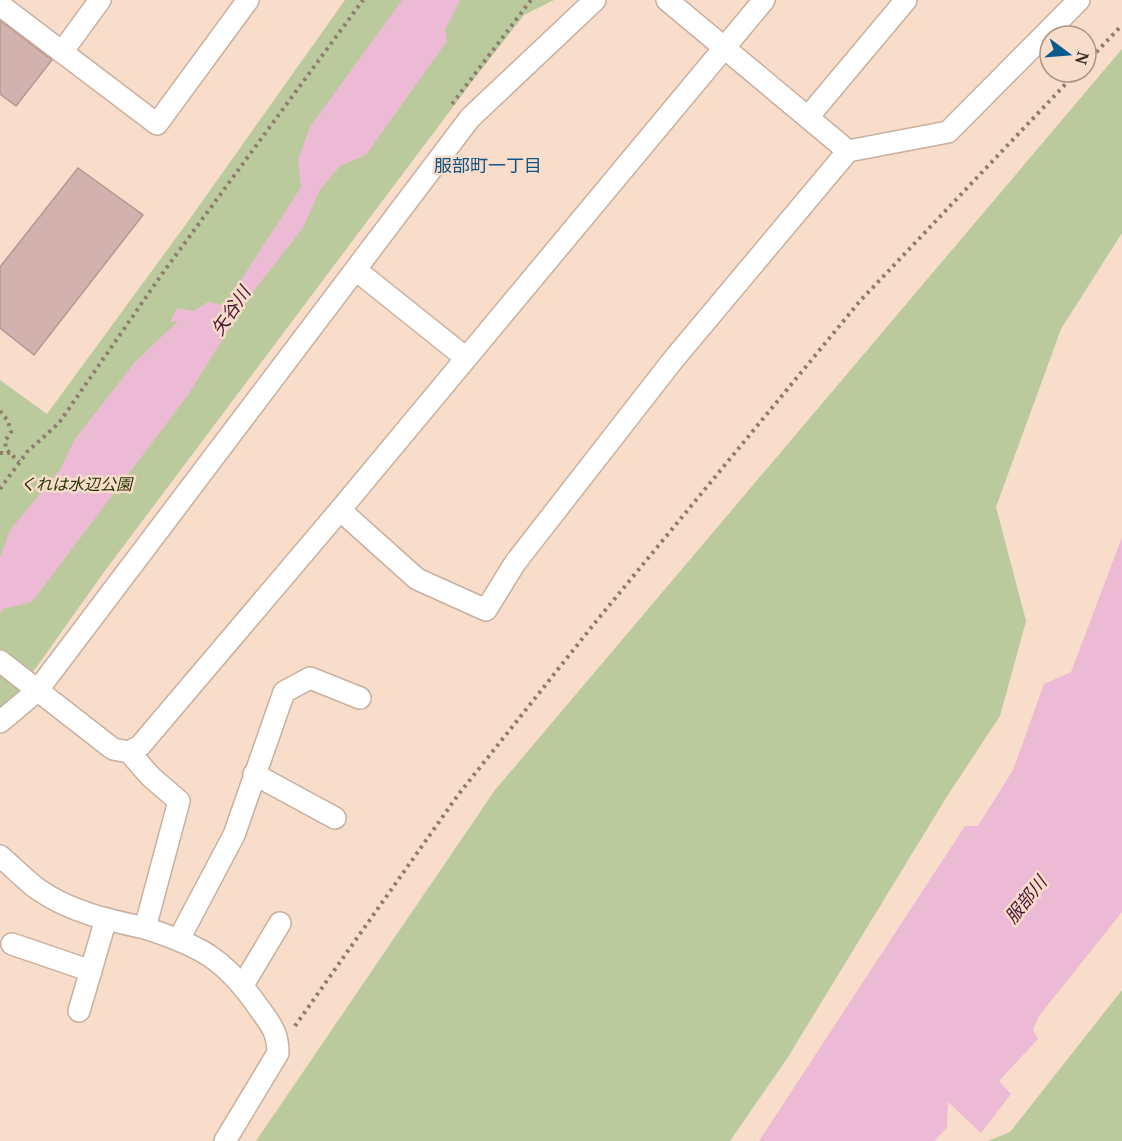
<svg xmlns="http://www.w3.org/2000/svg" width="1122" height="1141" font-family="'PT Serif','Noto Sans JP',serif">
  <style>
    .green { fill: #bbca9c }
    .water { fill: #ecbad4 }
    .building { fill: #d2b1af; stroke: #b69695; stroke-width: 1.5 }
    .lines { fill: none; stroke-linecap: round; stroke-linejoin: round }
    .minor-casing { stroke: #c8af9e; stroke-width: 24 }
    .path { stroke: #8e7c71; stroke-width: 4; stroke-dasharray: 3 4.5; stroke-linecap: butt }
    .minor { stroke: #fff; stroke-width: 21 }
    .labels { text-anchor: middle; stroke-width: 5; stroke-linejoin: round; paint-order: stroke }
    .park-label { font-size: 16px; font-style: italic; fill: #283500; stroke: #f8ddcb }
    .neighbourhood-label { font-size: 18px; fill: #105584; stroke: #f8ddcb }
    .water-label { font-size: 18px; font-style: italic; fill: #4a1134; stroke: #f8ddcb }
  </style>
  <rect width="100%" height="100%" fill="#f8ddcb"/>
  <g class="green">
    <polygon points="345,0 554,0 524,15 474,79 104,572 38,665 16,694 0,709 0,380 47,414 184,227"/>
    <polygon points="1122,49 1122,233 1061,329 996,507 1026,621 1000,716 946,798 788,1057 730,1141 256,1141 495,790"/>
    <polygon points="1122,990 1122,1141 988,1141 1010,1132"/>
  </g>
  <g class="water">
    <polygon points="402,0 460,0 445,30 447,41 366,155 340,166 320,190 303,228 249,297 188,395 32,602 3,609 0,614 0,558 10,530 60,470 75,439 135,362 178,321 170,322 177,308 193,311 208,302 225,305 301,187 298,160 310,127"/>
    <polygon points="1122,537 1122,912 1039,1016 1033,1030 1038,1039 999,1081 1011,1094 981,1133 948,1102 947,1128 934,1141 759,1141 965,826 978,826 1013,770 1044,684 1071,672"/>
  </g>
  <g class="building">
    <polygon points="0,20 52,60 16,106 0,94"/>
    <polygon points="78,168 143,215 34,355 0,328 0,267"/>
  </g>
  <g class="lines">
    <g class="minor-casing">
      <g id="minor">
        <polyline points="667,0 848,151"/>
        <polyline points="0,5 157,124 248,0"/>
        <polyline points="62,52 100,0"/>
        <polyline points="808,117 906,0"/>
        <polyline points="356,270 466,358"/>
        <polyline points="340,510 417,579 486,610 515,563 673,360 848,151 948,132 1079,0"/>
        <path d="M0,661L113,749L129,752L151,777L179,801L145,928C201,946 225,959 259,1008C271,1025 278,1032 278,1053L225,1141"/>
        <polyline points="0,722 37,691 470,118 595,0"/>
        <polyline points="129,752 140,746 340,510 764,0"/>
        <polyline points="254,774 335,818"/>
        <path d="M0,856C13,867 25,880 39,890C71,912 108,920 145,928"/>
        <polyline points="179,939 234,835 284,692 310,678 360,698"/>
        <polyline points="12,944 91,971"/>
        <polyline points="243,985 280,923"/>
        <polyline points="79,1011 106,919"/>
      </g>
    </g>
    <g class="path">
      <polyline points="1086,63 1122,25"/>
      <polyline points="452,104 531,0"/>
      <polyline points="0,411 8,421 11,432 5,441 6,449 19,462"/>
      <polyline points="0,453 10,453"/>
      <polyline points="0,489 27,452 59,423 162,274 363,0"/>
      <polyline points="295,1026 458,795 598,619 860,301 1077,72"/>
    </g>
    <use href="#minor" class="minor"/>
  </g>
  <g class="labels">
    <g class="park-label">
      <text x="76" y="490">くれは水辺公園</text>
    </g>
    <g class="neighbourhood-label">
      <text x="488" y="172">服部町一丁目</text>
    </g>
    <g class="water-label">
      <text transform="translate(231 311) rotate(-56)" y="6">矢谷川</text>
      <text transform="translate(1026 900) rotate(-51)" y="6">服部川</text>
    </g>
  </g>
  <g transform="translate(1068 54) rotate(106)"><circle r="28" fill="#f8ddcb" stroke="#aa9689" stroke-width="1.5"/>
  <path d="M0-4.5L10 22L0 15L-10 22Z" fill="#0a5a8d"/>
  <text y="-9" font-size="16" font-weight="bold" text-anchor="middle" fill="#352b25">N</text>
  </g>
</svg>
